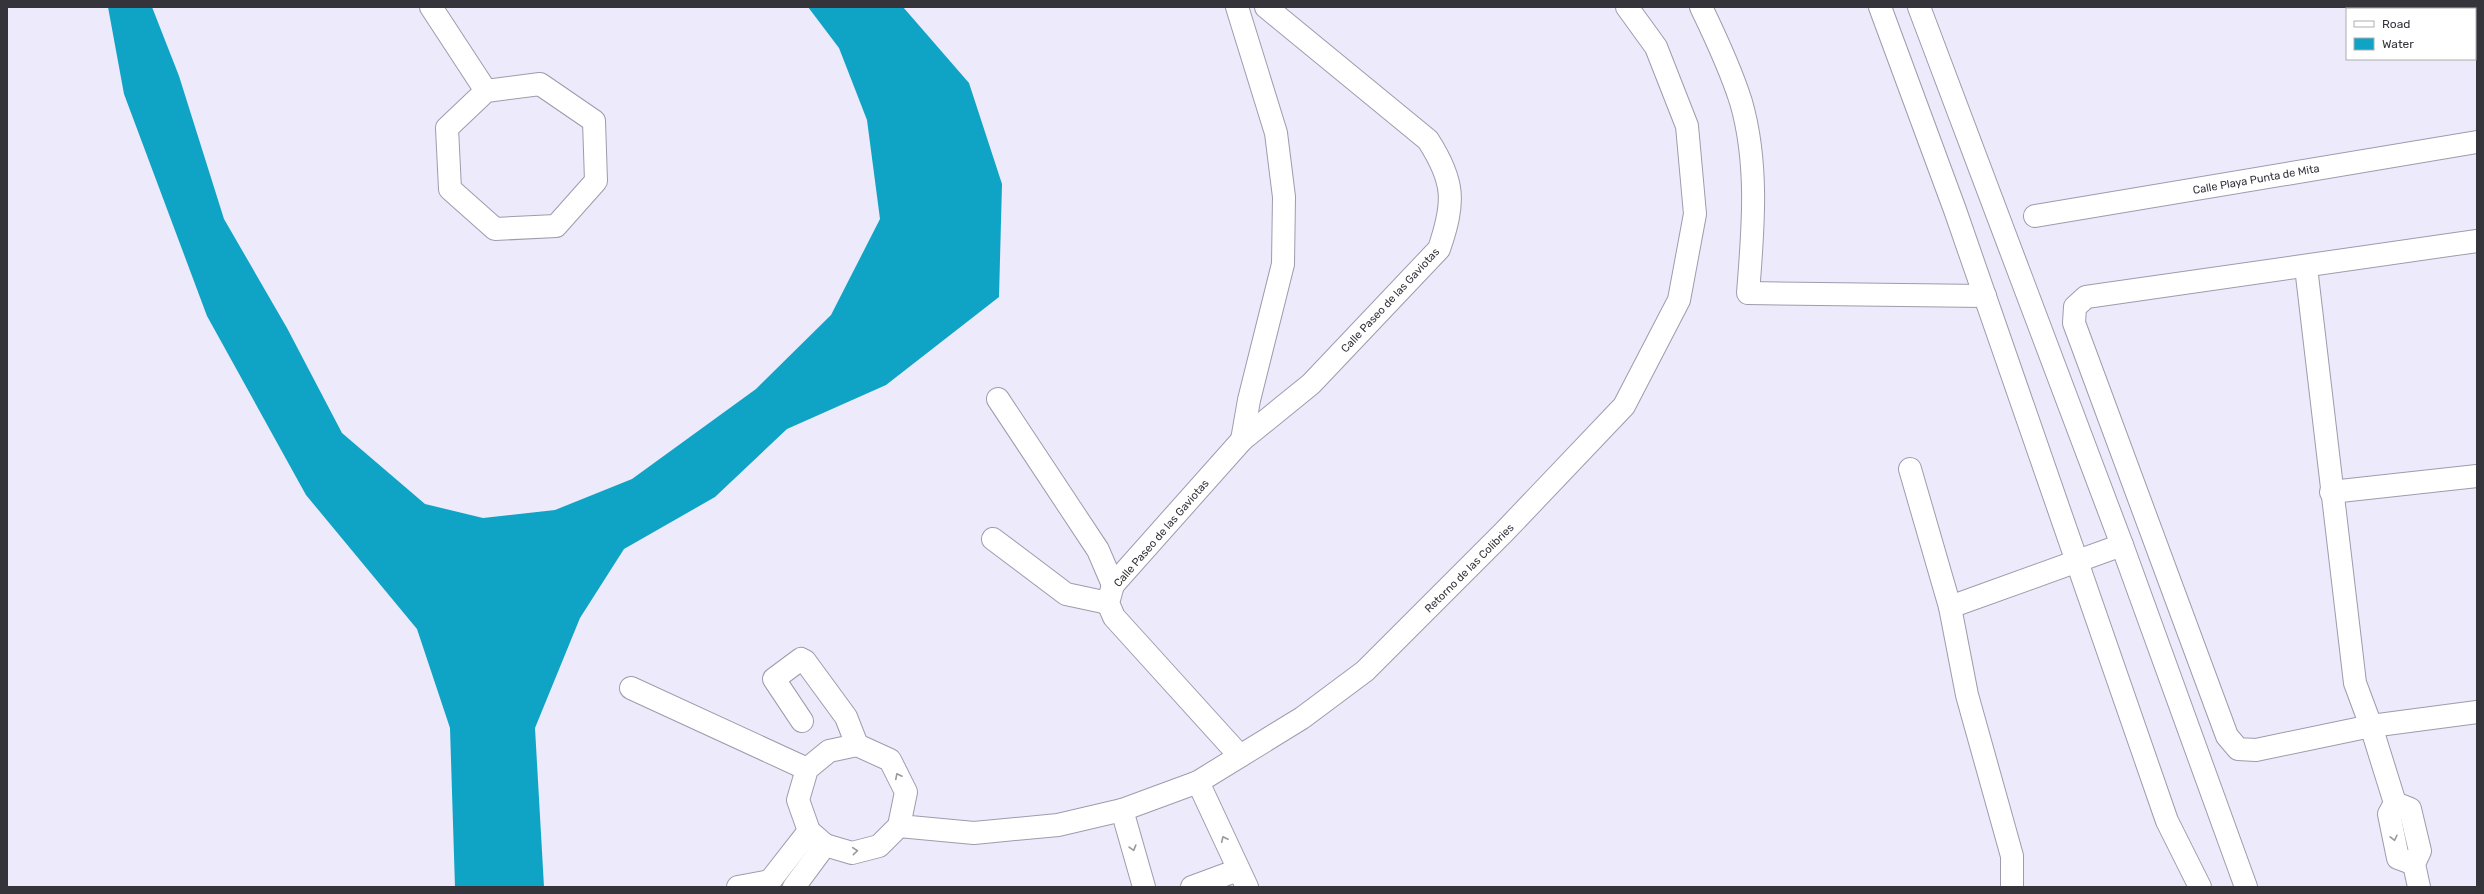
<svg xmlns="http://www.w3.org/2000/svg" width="2484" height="894" font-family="Rubik,sans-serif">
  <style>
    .water { fill: #0fa4c5 }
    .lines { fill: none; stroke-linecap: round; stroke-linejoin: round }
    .minor-casing { stroke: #9d9cac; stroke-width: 24 }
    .minor { stroke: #fff; stroke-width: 22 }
    .oneway { stroke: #9a9a9c }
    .labels { text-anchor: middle; stroke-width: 4; stroke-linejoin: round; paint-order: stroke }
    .street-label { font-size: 11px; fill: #35343a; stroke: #fff }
  </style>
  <rect width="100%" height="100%" fill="#eceafb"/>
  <polygon class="water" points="108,7 152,7 179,76 224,219 287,328 342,433 425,504 483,518 555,510 632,479 756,389 831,315 880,219 867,120 839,48 808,7 903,7 969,83 1002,184 999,297 886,385 787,429 715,497 624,549 580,618 535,728 544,887 455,887 450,728 417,629 306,495 207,316 124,94"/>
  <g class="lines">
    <g class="minor-casing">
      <g id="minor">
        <polyline points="431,7 486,91"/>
        <polyline points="1237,7 1276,133 1284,197 1283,264 1249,400 1242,440"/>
        <path d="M1701,7C1716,38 1731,70 1741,102C1759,164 1753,231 1748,293L1985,296"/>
        <polyline points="1880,7 1955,210 2167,821 2200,887"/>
        <polyline points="1919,7 2122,545 2246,887"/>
        <polygon points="540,84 594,121 596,181 556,226 495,229 450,189 447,128 486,91"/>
        <polyline points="2035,216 2477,142"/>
        <polyline points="2477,241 2086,297 2075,307 2074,323 2227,736 2238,749 2256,750 2371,726 2477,712"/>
        <polyline points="2306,267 2355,683 2371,726 2395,803 2389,814 2398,858 2414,864"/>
        <polyline points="998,399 1098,550 1113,585"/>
        <polyline points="1910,469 1950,607 1967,695 2012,856 2012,887"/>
        <polyline points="2331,492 2477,476"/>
        <polyline points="993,539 1066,594 1108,603"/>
        <polyline points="1950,607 2122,545"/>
        <polyline points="631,688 807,769"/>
        <polyline points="802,721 774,679 801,659 805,661 846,717 857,745"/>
        <path d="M1240,756L1114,617L1108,603L1113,585L1242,440L1311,384L1439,249C1455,202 1455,182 1428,140L1266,7"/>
        <polyline points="1198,782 1247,887"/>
        <polyline points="2395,803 2410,809 2420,851 2414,864 2419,887"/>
        <polyline points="1122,810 1144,887"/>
        <polyline points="899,826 906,792 890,760 857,745 829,751 807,769 798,800 809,831 825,845 852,853 879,846 899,826 974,833 1058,825 1122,810 1198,782 1302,718 1365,671 1505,531 1624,406 1679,300 1695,214 1687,126 1656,47 1627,7"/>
        <polyline points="738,887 770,881 809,831"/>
        <polyline points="794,887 825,845"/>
        <polyline points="1192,887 1238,870"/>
      </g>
    </g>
    <use href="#minor" class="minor"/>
  </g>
  <defs><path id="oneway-chevron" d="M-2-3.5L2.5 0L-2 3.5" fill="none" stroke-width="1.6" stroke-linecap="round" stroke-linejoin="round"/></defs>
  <g class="oneway">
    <use href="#oneway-chevron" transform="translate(898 776) rotate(-117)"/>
    <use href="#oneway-chevron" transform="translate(2394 838) rotate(77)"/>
    <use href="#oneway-chevron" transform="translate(1224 839) rotate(-115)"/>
    <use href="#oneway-chevron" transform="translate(1133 848) rotate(74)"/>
    <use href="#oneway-chevron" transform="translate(855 851) rotate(-5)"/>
  </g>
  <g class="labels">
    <g class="street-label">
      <text transform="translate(2256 179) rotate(-10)" y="4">Calle Playa Punta de Mita</text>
      <text transform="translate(1390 300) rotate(-47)" y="4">Calle Paseo de las Gaviotas</text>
      <text transform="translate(1161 533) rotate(-49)" y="4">Calle Paseo de las Gaviotas</text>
      <text transform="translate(1469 568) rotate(-45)" y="4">Retorno de las Colibries</text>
    </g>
  </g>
  <rect width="2484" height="894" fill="none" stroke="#35343a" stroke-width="16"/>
  <rect x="2346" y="8" width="130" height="52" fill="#ffffff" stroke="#aeaeb0"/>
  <rect x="2354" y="21" width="20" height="6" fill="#ffffff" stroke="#aeaeb0"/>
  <text x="2382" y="28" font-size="12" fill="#35343a">Road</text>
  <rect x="2354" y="38" width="20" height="12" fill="#0fa4c5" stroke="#aeaeb0"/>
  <text x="2382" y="48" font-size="12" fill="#35343a">Water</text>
</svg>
